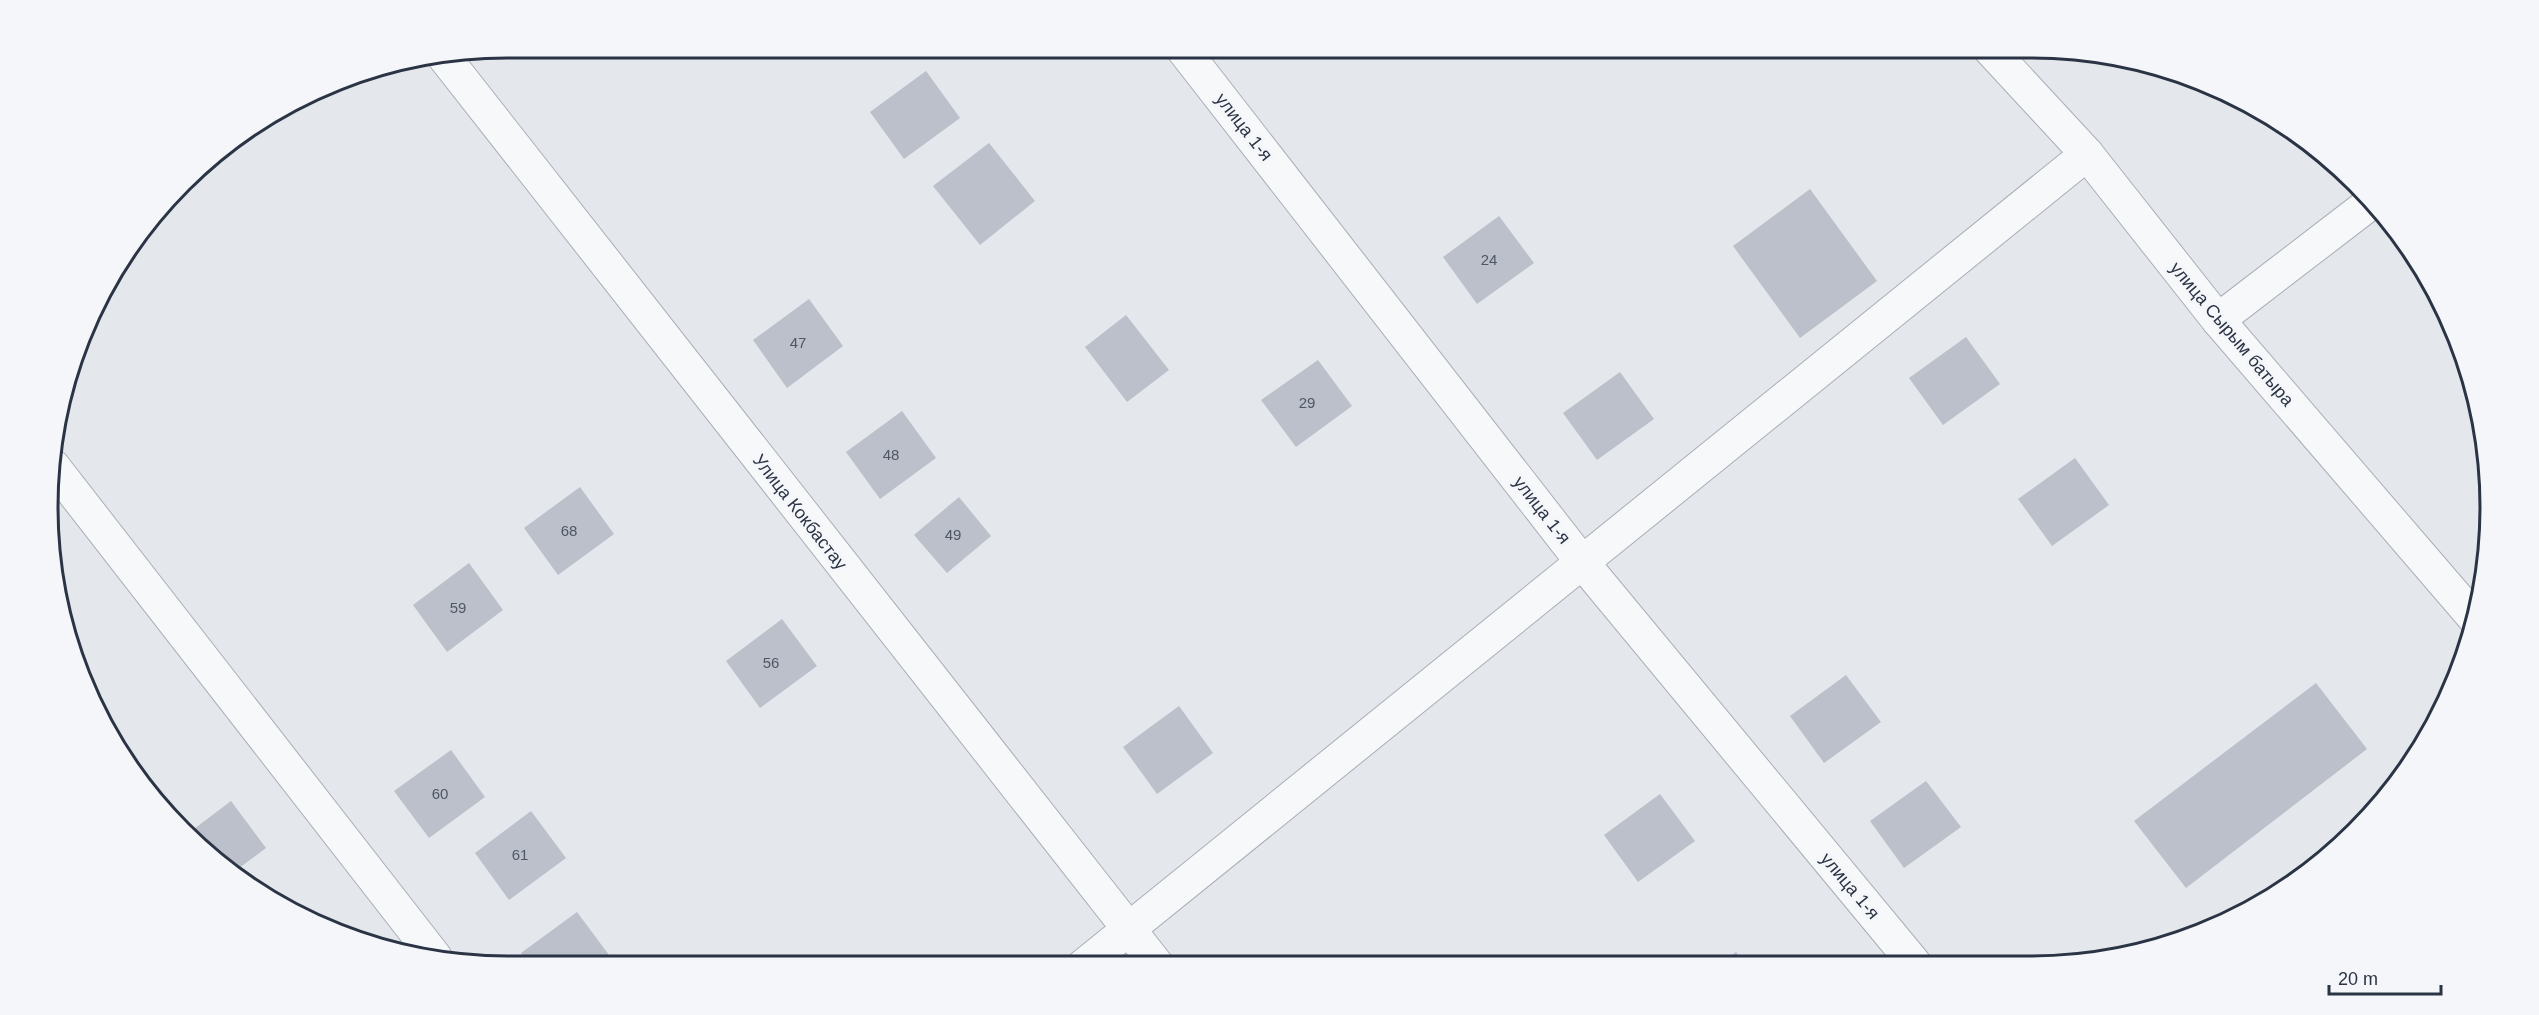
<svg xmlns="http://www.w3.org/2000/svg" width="2539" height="1015" font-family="Helvetica,sans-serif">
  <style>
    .building { fill: #bbc0ca }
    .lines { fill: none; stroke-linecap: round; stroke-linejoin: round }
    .minor-casing { stroke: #a9aeb7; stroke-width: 35 }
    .tertiary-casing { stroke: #a9aeb7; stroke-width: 35 }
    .minor { stroke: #f7f8fa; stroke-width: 33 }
    .tertiary { stroke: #f7f8fa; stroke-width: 33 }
    .labels { text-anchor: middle; stroke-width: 6; stroke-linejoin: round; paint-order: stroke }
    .number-label { font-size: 15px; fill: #4f5766 }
    .street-label { font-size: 18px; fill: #2b3445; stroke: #f4f6f9 }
    .rim { fill: none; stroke: #2b3445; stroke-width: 3 }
  </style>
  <rect width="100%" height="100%" fill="#e4e7ec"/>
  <g class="building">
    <polygon points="926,71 960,118 904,159 870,112"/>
    <polygon points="989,143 1035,201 980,245 933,186"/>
    <polygon points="1810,189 1877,281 1800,338 1733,246"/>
    <polygon points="1499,216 1534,263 1477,304 1443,257"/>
    <polygon points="809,299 843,346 787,388 753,340"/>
    <polygon points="1126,315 1169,370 1127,402 1085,347"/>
    <polygon points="1966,337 2000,384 1943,425 1909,378"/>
    <polygon points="1318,360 1352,406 1296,447 1261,400"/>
    <polygon points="1620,372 1654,419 1597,460 1563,413"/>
    <polygon points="902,411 936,458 880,499 846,452"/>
    <polygon points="2075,458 2109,505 2052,546 2018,499"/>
    <polygon points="580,487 614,534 558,575 524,528"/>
    <polygon points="959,497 991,536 947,573 914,535"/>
    <polygon points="469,563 503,610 447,652 413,605"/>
    <polygon points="782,619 817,666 760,708 726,661"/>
    <polygon points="1846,675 1881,722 1824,763 1790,716"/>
    <polygon points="2316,683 2367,749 2186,888 2134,821"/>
    <polygon points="1179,706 1213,753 1157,794 1123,747"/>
    <polygon points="451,750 485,797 429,838 394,791"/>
    <polygon points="1926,781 1961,827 1904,868 1870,821"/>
    <polygon points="1660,794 1695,841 1638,882 1604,835"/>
    <polygon points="231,801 266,848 231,874 190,832"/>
    <polygon points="531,811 566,858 509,900 475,853"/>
    <polygon points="577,912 612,959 601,967 531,967 521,953"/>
    <polygon points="1736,952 1745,964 1719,964"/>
  </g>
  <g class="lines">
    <g class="minor-casing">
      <g id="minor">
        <polyline points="1182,48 1582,562 1914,963"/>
        <polyline points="445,58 1157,965"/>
        <polyline points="2218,320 2373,201"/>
        <polyline points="53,466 435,957"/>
        <polyline points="1083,966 2087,154"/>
      </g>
    </g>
    <g class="tertiary-casing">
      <polyline id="tertiary" points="1989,48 2087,154 2218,320 2476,620"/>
    </g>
    <use href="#minor" class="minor"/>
    <use href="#tertiary" class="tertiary"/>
  </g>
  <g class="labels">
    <g class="number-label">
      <text x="1489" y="265">24</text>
      <text x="798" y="348">47</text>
      <text x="1307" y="408">29</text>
      <text x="891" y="460">48</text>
      <text x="569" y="536">68</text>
      <text x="953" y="540">49</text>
      <text x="458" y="613">59</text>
      <text x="771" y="668">56</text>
      <text x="440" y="799">60</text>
      <text x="520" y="860">61</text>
    </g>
    <g class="street-label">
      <text transform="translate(1244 127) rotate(52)" y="6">улица 1-я</text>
      <text transform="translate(2232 334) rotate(50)" y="6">улица Сырым батыра</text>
      <text transform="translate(1542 510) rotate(52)" y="6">улица 1-я</text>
      <text transform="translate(800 512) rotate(52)" y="6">Улица Кокбастау</text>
      <text transform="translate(1850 886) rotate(50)" y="6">улица 1-я</text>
    </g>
  </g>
  <path d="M0 0H2539V1015H0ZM507 58H2031A449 449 0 0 1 2480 507V507A449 449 0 0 1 2031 956H507A449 449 0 0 1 58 507V507A449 449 0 0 1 507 58Z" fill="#f4f6f9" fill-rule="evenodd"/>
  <path class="rim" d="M507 58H2031A449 449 0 0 1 2480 507V507A449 449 0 0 1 2031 956H507A449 449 0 0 1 58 507V507A449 449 0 0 1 507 58Z"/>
  <path d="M2329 985v9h112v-9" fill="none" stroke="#2b3445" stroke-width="3"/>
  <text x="2338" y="985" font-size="18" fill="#2b3445" stroke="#f4f6f9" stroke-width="4.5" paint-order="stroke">20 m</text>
</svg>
